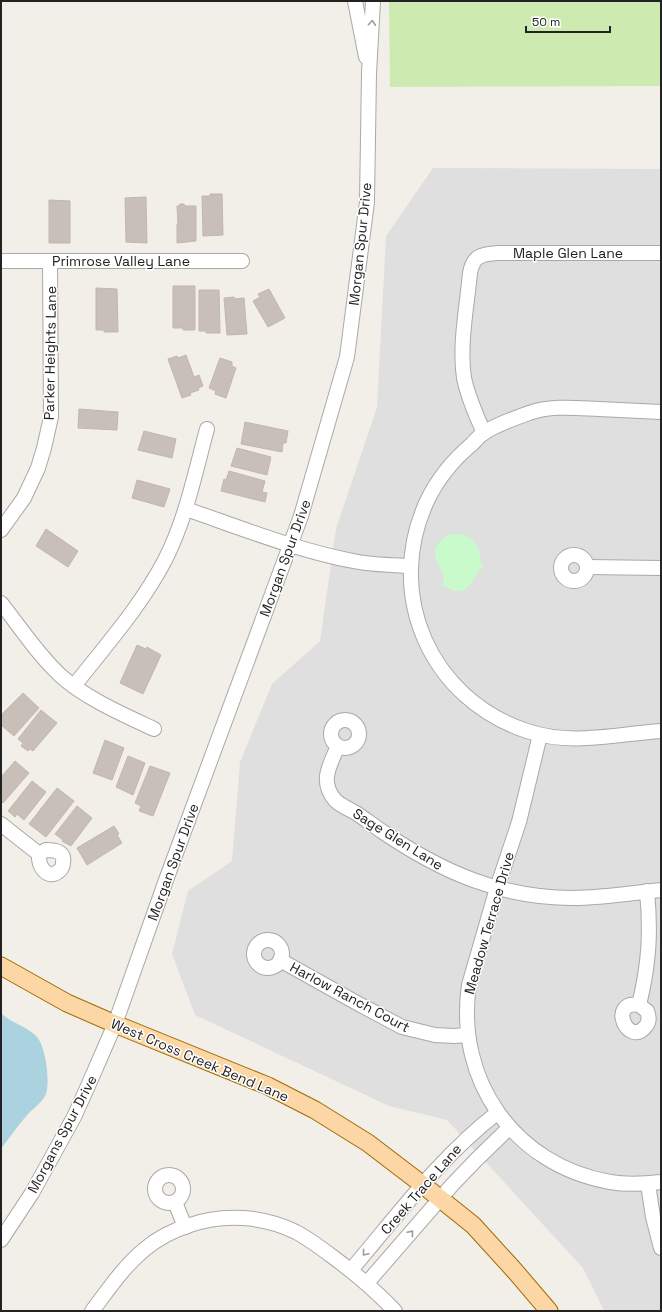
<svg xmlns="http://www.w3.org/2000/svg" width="662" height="1312" font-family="'Space Grotesk',sans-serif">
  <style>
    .residential { fill: #e0dfdf }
    .grass { fill: #cdebb0 }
    .park { fill: #c8facc }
    .water { fill: #aad3df }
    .building { fill: #c7bfb8; stroke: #c4b6ab }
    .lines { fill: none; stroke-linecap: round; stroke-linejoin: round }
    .minor-casing { stroke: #a9a9a9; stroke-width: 16 }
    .major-casing { stroke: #a06b00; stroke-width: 19 }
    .minor { stroke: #fff; stroke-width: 14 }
    .major { stroke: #fcd6a4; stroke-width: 17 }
    .oneway { stroke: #9c9c9c }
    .labels { text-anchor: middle; stroke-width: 3; stroke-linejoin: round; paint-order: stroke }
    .street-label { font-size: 14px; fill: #222; stroke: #fff }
  </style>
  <rect width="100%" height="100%" fill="#f2efe9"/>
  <polygon class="residential" points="433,168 661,169 661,1311 604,1311 583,1268 447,1120 389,1106 195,1015 172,954 188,891 232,861 240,762 272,684 320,641 336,529 377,407 386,236"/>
  <polygon class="grass" points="389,1 661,1 661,86 390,87"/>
  <path class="park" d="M450,534C462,533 474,536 478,549C481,556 479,559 483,567C468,582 469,601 443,585C450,568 417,554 450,534Z"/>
  <path class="water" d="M1,1013C11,1023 27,1026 37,1037C46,1047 51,1085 45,1096C41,1103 33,1109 28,1114C18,1125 10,1137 1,1149Z"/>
  <g class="building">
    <polygon points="210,194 222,194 223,235 203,236 202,196 210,196"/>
    <polygon points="146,197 147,243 126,242 125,198"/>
    <polygon points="49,200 70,201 70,243 49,243"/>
    <polygon points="180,204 184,204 185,206 196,206 196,241 177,243 177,224 178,224 177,206 179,206"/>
    <polygon points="173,286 195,286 195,330 183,330 183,328 173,328"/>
    <polygon points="96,288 117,289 118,332 104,332 104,330 96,330"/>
    <polygon points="269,289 285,318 268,327 253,301 260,297 258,294"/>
    <polygon points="199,290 219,290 220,333 206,333 206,331 199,331"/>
    <polygon points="234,297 234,299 244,298 247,334 227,335 224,298"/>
    <polygon points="186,355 194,377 199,375 203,386 198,388 199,390 190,393 191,395 182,398 168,359 177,356 178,358"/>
    <polygon points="220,358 232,362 232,366 236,368 226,398 215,394 216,391 209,388"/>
    <polygon points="79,409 118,412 117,430 78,428"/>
    <polygon points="245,422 288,431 286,443 283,443 282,452 241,444"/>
    <polygon points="144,431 176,439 172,458 138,450"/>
    <polygon points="237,448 271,457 267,475 231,466"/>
    <polygon points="229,471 265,481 262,492 267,493 265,502 221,491 224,479 226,480"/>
    <polygon points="137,480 170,489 164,507 132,498"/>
    <polygon points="46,529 78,551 68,567 36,546"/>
    <polygon points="137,645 146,649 147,647 161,655 143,694 120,683"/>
    <polygon points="23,693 39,708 14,736 1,725 1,715"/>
    <polygon points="41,710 57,723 33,751 30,749 28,751 21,746 23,743 18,739"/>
    <polygon points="105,740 124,748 112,780 93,773"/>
    <polygon points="128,756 145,763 133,795 116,787"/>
    <polygon points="15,761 29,773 3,803 1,801 1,777"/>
    <polygon points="150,766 170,773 153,816 139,811 141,806 135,803"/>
    <polygon points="32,781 46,792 24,820 17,814 15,817 8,811"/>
    <polygon points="57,788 74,801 46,837 29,824"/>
    <polygon points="77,806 92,818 71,846 62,841 63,840 55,834"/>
    <polygon points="114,826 119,834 117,835 122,843 87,865 77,848"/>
  </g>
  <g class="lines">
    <g class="minor-casing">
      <g id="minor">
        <polyline points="355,1 366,57"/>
        <polyline points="1,261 242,261"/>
        <path d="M661,412C640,411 619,410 599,409C576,408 551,405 529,413C515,418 498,424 485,432C480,435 476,440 472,444C453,460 438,478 427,501C384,594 430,699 527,731C571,746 616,734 661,731"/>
        <path d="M484,433C476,415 468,397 464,378C459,345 467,306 470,273C473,256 481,254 498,253H661"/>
        <path d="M186,509C241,528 296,550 353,561C372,565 391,565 411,566"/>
        <polyline points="1,530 24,498 38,468 44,448 51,417 50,261"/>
        <circle cx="574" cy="568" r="13"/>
        <polyline points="587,567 661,568"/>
        <path d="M1,603C20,627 38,655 61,676C85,698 124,715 154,729"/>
        <path d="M74,686C106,645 141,606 165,560C186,519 195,473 207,429"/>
        <circle cx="345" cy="734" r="14"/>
        <path d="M540,735L519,822L497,888L469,985C455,1080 514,1165 610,1182C627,1185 644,1184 661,1182"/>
        <path d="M338,746C330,765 319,781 335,800C341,806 349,809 356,813C365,819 374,826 383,832C442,872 501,898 573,898C602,898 632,893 661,890"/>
        <polyline points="1,824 39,854"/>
        <path d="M46,850C55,850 65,851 63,863C63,865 62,869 59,871C47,881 38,866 39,854Z"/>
        <circle cx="268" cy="954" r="14"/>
        <polyline points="280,960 357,1003 402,1027 435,1035 454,1036 468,1035"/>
        <path d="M639,1005C607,1000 628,1049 646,1026C650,1021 649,1016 647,1011L639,1005C649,964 651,933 647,891"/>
        <circle cx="169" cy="1189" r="14"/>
        <polyline points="648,1184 653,1217 661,1248"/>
        <polyline points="175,1202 185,1227"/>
        <polyline points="1,1240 32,1193 74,1117 88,1086 115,1024 166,880 301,516 347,357 367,202 369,73 373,1"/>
        <path d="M351,1270C397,1216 440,1157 497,1113"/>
        <polyline points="367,1283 452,1185 477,1159 509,1128"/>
        <path d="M92,1311C108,1290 124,1266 145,1249C158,1238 174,1230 190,1225C224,1213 263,1216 296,1232C309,1239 321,1248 333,1257C356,1274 376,1291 395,1311"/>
      </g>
    </g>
    <g class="major-casing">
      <polyline id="major" points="1,966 67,1003 115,1024 268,1086 315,1110 368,1143 423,1185 473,1225 514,1270 549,1311"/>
    </g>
    <use href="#minor" class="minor"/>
    <use href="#major" class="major"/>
  </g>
  <defs><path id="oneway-chevron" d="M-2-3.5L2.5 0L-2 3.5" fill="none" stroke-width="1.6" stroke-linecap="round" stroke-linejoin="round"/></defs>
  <g class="oneway">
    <use href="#oneway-chevron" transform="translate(372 23) rotate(-86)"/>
    <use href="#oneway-chevron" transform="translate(411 1233) rotate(-49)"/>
    <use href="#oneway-chevron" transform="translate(365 1253) rotate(130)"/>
  </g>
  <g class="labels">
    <g class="street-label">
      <text transform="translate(360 244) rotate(-84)" y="5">Morgan Spur Drive</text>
      <text x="568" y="258">Maple Glen Lane</text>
      <text x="121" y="266">Primrose Valley Lane</text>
      <text transform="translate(50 353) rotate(-89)" y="5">Parker Heights Lane</text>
      <text transform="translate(285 558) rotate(-70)" y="5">Morgan Spur Drive</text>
      <text transform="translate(398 839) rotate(32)" y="5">Sage Glen Lane</text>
      <text transform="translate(173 862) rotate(-70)" y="5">Morgan Spur Drive</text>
      <text transform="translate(489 923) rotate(-74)" y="5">Meadow Terrace Drive</text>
      <text transform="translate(350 997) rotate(28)" y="5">Harlow Ranch Court</text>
      <text transform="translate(200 1060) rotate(23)" y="5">West Cross Creek Bend Lane</text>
      <text transform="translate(62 1134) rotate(-62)" y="5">Morgans Spur Drive</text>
      <text transform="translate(421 1189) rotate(-49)" y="5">Creek Trace Lane</text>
    </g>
  </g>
  <rect width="662" height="1312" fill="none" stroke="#222222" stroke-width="4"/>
  <path d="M526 26v6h84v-6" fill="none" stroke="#222222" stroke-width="2"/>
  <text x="532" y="26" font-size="12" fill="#222222" stroke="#ffffff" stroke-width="3" paint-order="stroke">50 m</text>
</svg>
